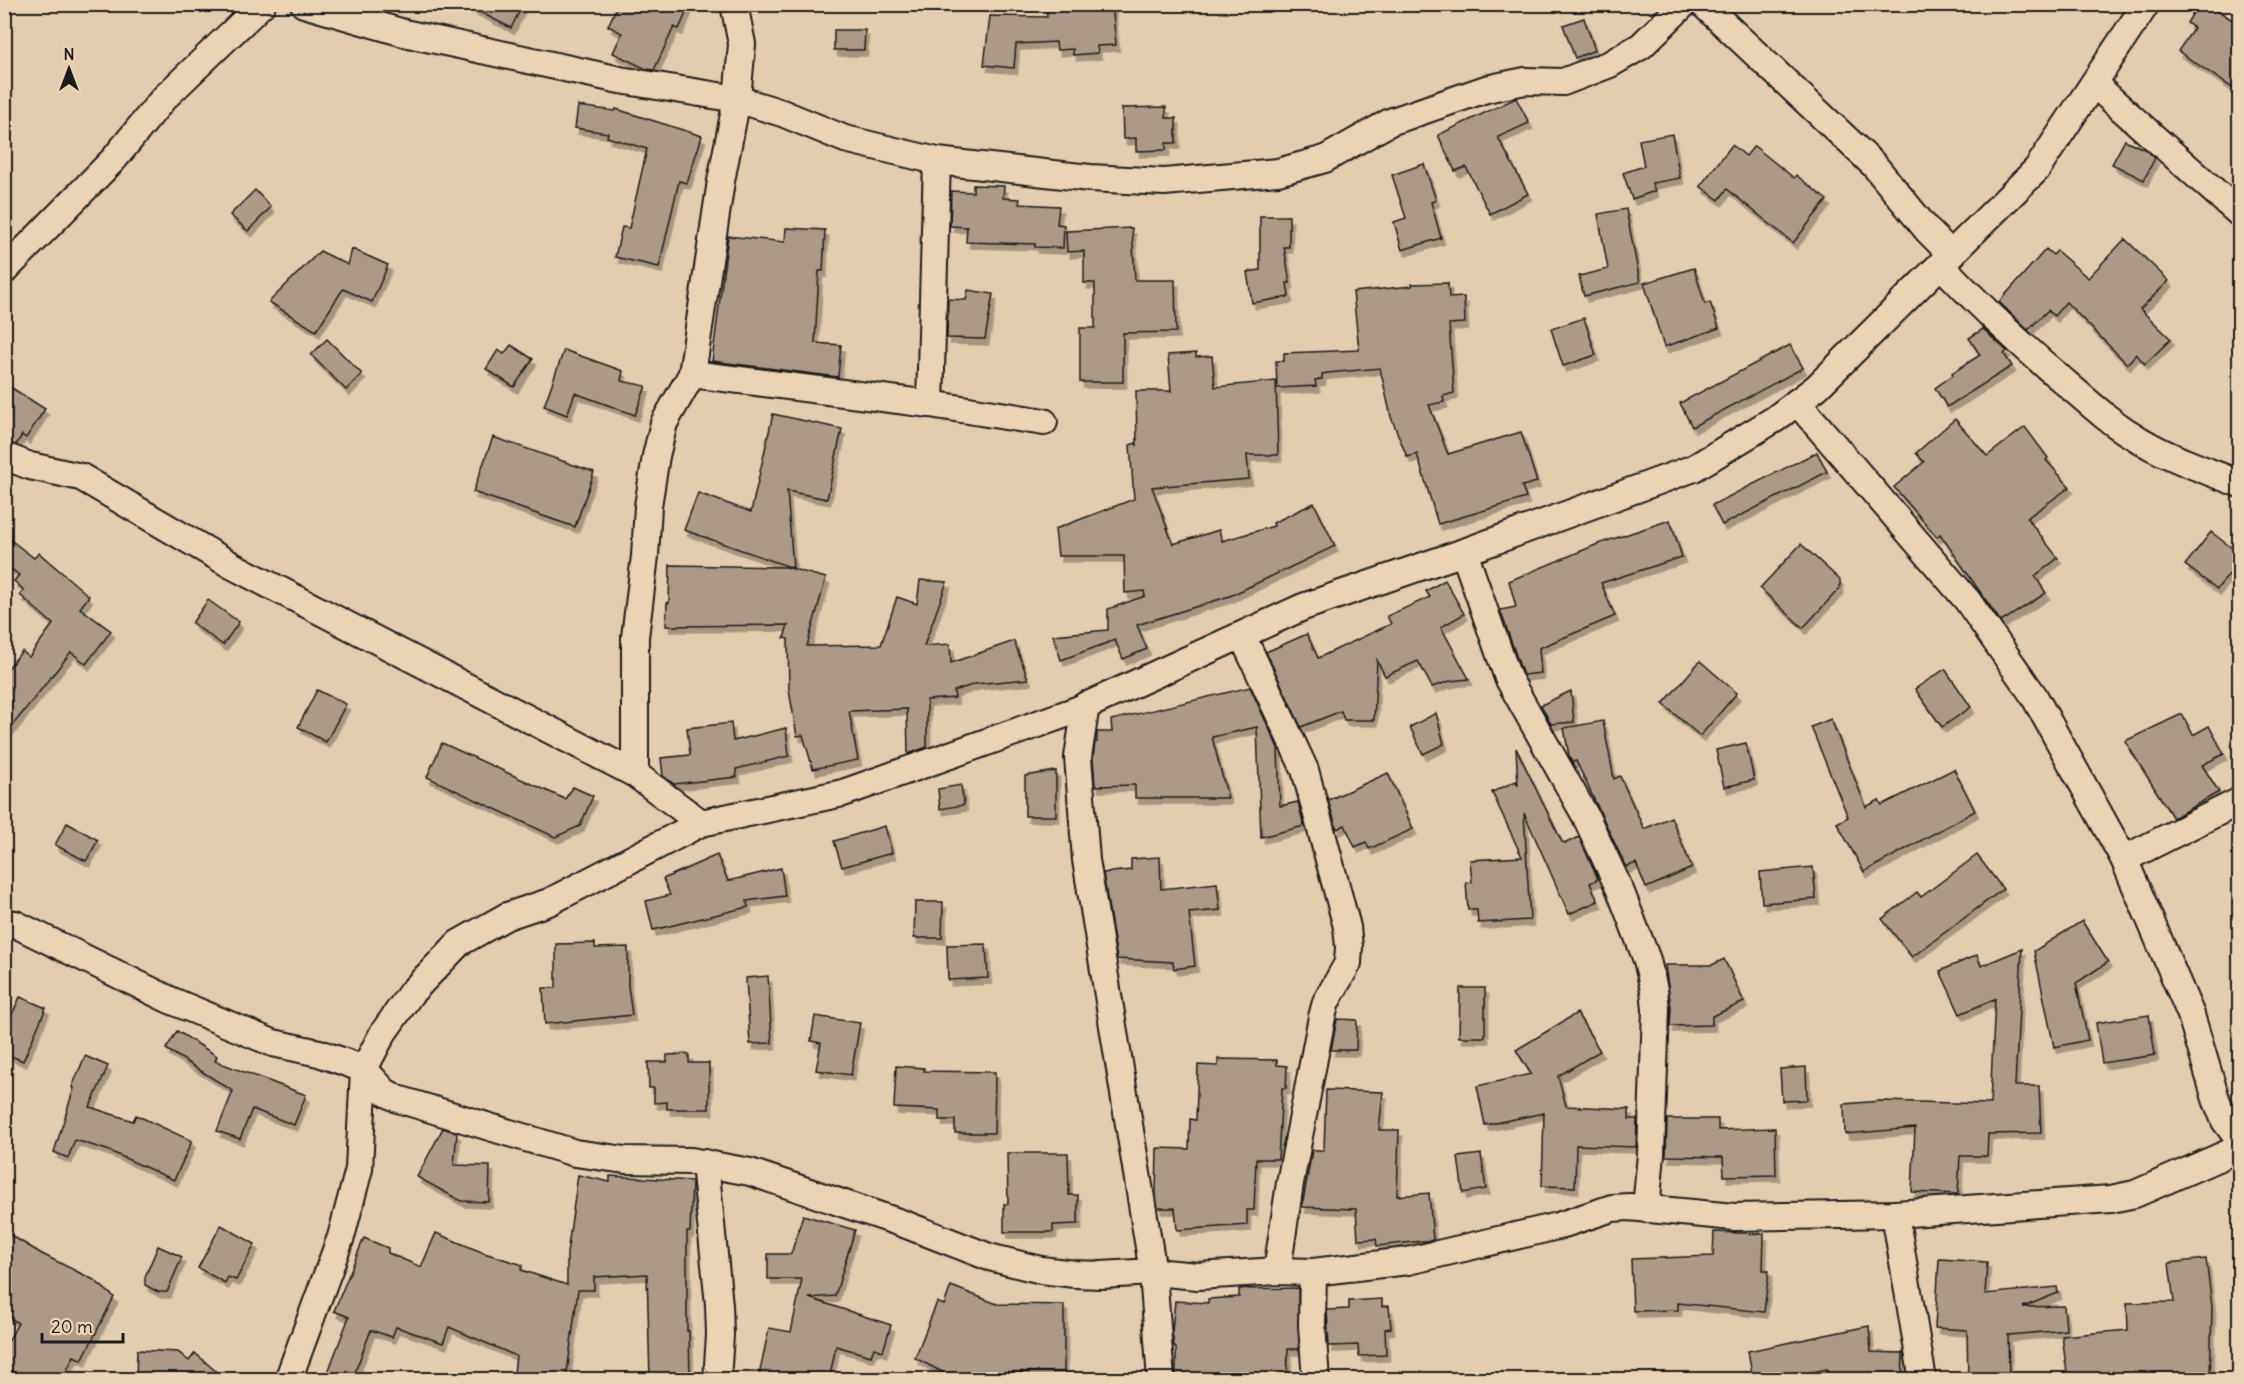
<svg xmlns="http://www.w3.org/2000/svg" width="2244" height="1384" font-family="Delius,sans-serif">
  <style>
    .building { fill: #ac9a86; stroke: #1c1c1c; stroke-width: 1.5; filter: url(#shadow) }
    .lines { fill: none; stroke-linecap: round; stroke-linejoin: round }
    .street-casing { stroke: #1c1c1c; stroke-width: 30 }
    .street { stroke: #ecd3b4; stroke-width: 26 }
  </style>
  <defs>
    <filter id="shadow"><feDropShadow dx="3.5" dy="6" stdDeviation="0" flood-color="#0004"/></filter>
  </defs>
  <rect width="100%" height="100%" fill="#e4ccae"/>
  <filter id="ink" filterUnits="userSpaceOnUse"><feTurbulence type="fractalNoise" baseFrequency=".0167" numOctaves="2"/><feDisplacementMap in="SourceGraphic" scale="12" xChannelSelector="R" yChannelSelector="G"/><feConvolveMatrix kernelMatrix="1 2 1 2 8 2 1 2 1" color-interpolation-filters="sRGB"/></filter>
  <g filter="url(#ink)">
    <g class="building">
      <polygon points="464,4 523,4 511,28"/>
      <polygon points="618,4 690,4 679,29 674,27 654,70 646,69 613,53 622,33 608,26"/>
      <polygon points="1046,4 1112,4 1116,45 1097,46 1098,53 1073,55 1073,49 1057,50 1056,42 1016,44 1014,68 984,65 990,16 1047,17"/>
      <polygon points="2198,4 2208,4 2240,25 2240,93 2178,51 2194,28 2187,23"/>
      <polygon points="1584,18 1595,50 1575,58 1563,25"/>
      <polygon points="834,30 865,30 864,50 834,50"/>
      <polygon points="1516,98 1529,123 1498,137 1528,194 1490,214 1466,167 1455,171 1438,135"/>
      <polygon points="578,106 615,111 616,109 702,136 687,183 679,181 659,267 615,257 622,227 629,228 647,149 607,137 608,133 575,128"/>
      <polygon points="1166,107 1166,118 1176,118 1176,143 1166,143 1166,150 1136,151 1136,138 1123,139 1122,108"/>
      <polygon points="1672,134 1680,178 1652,183 1655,191 1632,199 1623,173 1644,166 1639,140"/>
      <polygon points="2125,140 2146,150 2155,158 2144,180 2112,164"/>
      <polygon points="1732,145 1746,156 1754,146 1794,178 1796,175 1827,200 1793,243 1727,189 1719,200 1700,186"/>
      <polygon points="1424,164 1436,200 1431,202 1441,238 1402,250 1394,222 1406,218 1392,175"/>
      <polygon points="973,185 1004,186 1003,198 1020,199 1019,204 1059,206 1057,224 1064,225 1063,248 1035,247 1035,244 966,242 967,227 950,226 951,191 973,192"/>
      <polygon points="255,190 271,207 248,231 230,215"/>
      <polygon points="1626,209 1640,282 1584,296 1579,276 1608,269 1598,214"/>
      <polygon points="1260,216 1289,216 1289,247 1284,247 1290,283 1287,283 1289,297 1252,303 1247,272 1260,270"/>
      <polygon points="786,228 825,230 823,271 819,271 815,343 841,345 838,377 712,361 728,236 785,242"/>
      <polygon points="1132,228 1135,280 1175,280 1176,332 1123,333 1123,382 1080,382 1080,328 1095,328 1095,283 1084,283 1084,251 1067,252 1066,231"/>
      <polygon points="2125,239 2169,281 2140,309 2171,339 2145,364 2136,354 2127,364 2066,302 2054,316 2048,310 2028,330 1999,302 2046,249 2053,255 2057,251 2088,278"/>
      <polygon points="352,249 388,265 372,302 343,289 316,331 269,302 320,251 348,265"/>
      <polygon points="1694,268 1705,304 1710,302 1719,328 1664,347 1644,283"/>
      <polygon points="1448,283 1449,298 1464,297 1465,323 1449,324 1454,393 1443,396 1444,402 1429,405 1448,454 1521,432 1537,482 1522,486 1526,498 1438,524 1417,454 1407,457 1391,417 1380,368 1328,373 1322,374 1322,379 1315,380 1316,386 1277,388 1276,361 1284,361 1284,353 1359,350 1353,292 1412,286 1412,284"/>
      <polygon points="968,290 993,294 985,339 947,338 948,299 966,300"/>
      <polygon points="1584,318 1596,355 1563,366 1551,329"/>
      <polygon points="1983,329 2007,351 2004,354 2012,366 1947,407 1935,388 1953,375 1952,373 1980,355 1969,338"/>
      <polygon points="327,339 362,374 346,390 311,355"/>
      <polygon points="511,345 533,359 514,387 486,369 498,350 504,354"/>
      <polygon points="1790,345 1803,368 1692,427 1680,403"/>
      <polygon points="564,350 623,371 621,381 646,386 635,415 575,393 567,415 544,406"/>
      <polygon points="1196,353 1196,357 1212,356 1215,387 1276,381 1278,455 1247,455 1249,479 1152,487 1173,544 1219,530 1222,541 1274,526 1273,523 1314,503 1335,546 1230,596 1137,625 1147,649 1123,659 1115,640 1061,660 1053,635 1108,630 1108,609 1145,596 1144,591 1125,593 1124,556 1058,556 1055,529 1134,499 1130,445 1136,443 1137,446 1136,391 1171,391 1168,355"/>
      <polygon points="4,383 45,409 26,438 22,435 16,445 4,441"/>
      <polygon points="773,414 842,429 827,499 787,491 793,568 684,530 698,493 751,512"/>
      <polygon points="1955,419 1987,456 2025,427 2048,458 2046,460 2070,487 2027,518 2058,558 2035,576 2046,593 2001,622 1940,534 1937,537 1894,487 1924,462 1916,453"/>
      <polygon points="493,437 594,472 575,527 473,492"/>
      <polygon points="1817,452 1827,472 1722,525 1712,505"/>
      <polygon points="1670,520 1682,557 1601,583 1615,616 1539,648 1541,673 1523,675 1500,610 1516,607 1509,581 1598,544"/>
      <polygon points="2211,532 2240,554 2240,561 2217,589 2185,565"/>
      <polygon points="4,535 34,558 39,553 89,596 80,608 111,631 86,664 71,652 4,736 4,673 22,651 29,657 53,624 20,595 24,590 14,581 19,575 4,563"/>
      <polygon points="1801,544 1840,580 1840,588 1803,628 1760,588"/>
      <polygon points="670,565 786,567 826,578 807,646 881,645 897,597 917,604 920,580 947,582 924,646 950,644 951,663 1014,641 1028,679 975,684 954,691 955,698 927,700 927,747 908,754 907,709 849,711 858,760 813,769 803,735 797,736 789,690 788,639 784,638 788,625 666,626 667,603 669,603"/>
      <polygon points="1445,580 1464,614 1441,627 1469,679 1450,681 1432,687 1418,661 1385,676 1377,660 1374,720 1344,720 1341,711 1301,727 1266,652 1307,634 1318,658 1391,624 1387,616 1430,597 1426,591"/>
      <polygon points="208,600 239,622 223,645 192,623"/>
      <polygon points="1700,661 1737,693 1700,736 1663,704"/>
      <polygon points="1945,669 1971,707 1942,727 1915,689"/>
      <polygon points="1250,687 1278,748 1280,806 1298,802 1304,826 1261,837 1257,727 1212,737 1228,798 1135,798 1135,785 1095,786 1093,758 1095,742 1097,742 1097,732 1112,732 1111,720"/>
      <polygon points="317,690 346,704 326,742 298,727"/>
      <polygon points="1571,691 1574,722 1551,724 1541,705"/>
      <polygon points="1436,713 1444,744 1423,754 1410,727"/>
      <polygon points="2182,714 2193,735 2209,726 2224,754 2202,765 2219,792 2173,818 2125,741"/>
      <polygon points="1831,719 1866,807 1879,800 1882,805 1954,769 1975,811 1864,872 1837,823 1848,817 1811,727"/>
      <polygon points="1603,721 1614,779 1620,776 1644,829 1671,817 1692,868 1646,888 1636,863 1626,867 1576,761 1572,762 1569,756 1564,728"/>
      <polygon points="731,723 733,741 786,728 789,756 736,769 737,777 674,784 663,776 661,758 690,755 687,728"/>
      <polygon points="442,743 565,799 573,787 593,796 580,826 555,837 427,777"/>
      <polygon points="1746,743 1754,780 1724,787 1716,750"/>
      <polygon points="1516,748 1562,842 1566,843 1579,837 1598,879 1590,883 1598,901 1569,914 1524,813 1530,920 1478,923 1477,910 1468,910 1466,883 1472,882 1470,860 1522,857 1492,792 1516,781 1518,786"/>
      <polygon points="1056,771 1056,816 1025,816 1025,776"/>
      <polygon points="1388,773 1413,829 1369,849 1366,842 1355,847 1345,825 1337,829 1328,800"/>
      <polygon points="961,785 964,805 940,809 938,789"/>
      <polygon points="67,823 98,840 86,861 55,845"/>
      <polygon points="885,826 892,853 842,867 834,841"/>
      <polygon points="717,855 728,881 781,868 785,896 747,901 748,907 653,930 646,901 670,895 663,879"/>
      <polygon points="1977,855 2003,889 1912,957 1882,919 1917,892 1921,897"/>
      <polygon points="1160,857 1161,889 1217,883 1220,910 1189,913 1195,966 1174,969 1173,962 1117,959 1103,873 1131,870 1131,859"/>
      <polygon points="1813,867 1816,899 1762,903 1760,872"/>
      <polygon points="915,902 943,902 942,938 914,938"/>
      <polygon points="2082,921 2108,962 2076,983 2088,1040 2054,1047 2034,951"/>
      <polygon points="595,943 595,948 628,947 628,986 632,1015 545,1024 543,988 556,988 556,944"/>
      <polygon points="986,944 988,978 948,980 947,945"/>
      <polygon points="2022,949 2015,1086 2039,1086 2041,1133 1988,1134 1987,1156 1960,1156 1958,1194 1912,1192 1915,1128 1845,1134 1844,1104 1881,1101 1990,1104 1995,999 1960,1014 1940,971 1977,955 1981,966"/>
      <polygon points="1724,959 1744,1002 1712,1016 1712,1025 1670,1026 1671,1007 1665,965 1712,965"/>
      <polygon points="768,976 772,1043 750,1044 746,978"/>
      <polygon points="1460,988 1485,988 1485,1037 1459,1037"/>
      <polygon points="20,997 46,1008 23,1061 4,1053 4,1032"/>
      <polygon points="1577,1013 1600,1051 1558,1076 1566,1106 1629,1109 1629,1119 1637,1119 1636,1147 1576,1145 1575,1187 1542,1186 1544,1113 1485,1125 1477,1086 1531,1074 1516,1050"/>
      <polygon points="2149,1015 2155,1055 2102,1063 2096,1023"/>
      <polygon points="815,1016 860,1023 851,1075 816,1070 821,1043 811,1041"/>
      <polygon points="1337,1019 1357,1020 1356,1050 1331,1050"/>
      <polygon points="177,1031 217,1056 215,1061 306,1095 294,1125 252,1109 240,1139 217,1131 233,1091 166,1049"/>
      <polygon points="689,1054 689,1063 709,1063 709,1109 667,1109 667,1102 654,1103 654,1088 649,1088 648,1062 667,1062 667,1055"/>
      <polygon points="85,1056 108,1066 90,1107 133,1121 136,1115 192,1141 174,1180 107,1150 75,1140 68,1158 54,1152 74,1088 72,1087"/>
      <polygon points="1218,1059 1277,1060 1277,1065 1287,1066 1286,1088 1282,1088 1278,1159 1256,1159 1254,1210 1247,1210 1247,1225 1177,1230 1175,1208 1158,1208 1156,1195 1157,1148 1189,1149 1190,1119 1196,1120 1198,1065 1218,1066"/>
      <polygon points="896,1066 924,1068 924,1071 995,1072 994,1133 955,1133 955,1120 939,1120 939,1110 894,1108"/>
      <polygon points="1806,1067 1807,1100 1782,1101 1780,1069"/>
      <polygon points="1326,1090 1383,1092 1379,1130 1399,1130 1397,1196 1429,1193 1433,1240 1377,1246 1376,1239 1358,1240 1356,1209 1302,1207 1312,1150 1324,1150"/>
      <polygon points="1667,1119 1718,1119 1718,1130 1775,1128 1776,1175 1724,1176 1723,1157 1666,1156"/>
      <polygon points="443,1128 457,1133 454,1165 490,1166 489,1202 461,1201 417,1177"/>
      <polygon points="1007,1153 1068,1153 1069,1195 1078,1195 1078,1224 1053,1225 1053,1232 1004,1232 1004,1204 1008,1204"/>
      <polygon points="1481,1154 1486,1189 1463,1193 1458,1157"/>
      <polygon points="578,1175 610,1182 610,1176 692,1181 690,1232 687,1232 687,1331 689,1331 690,1377 650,1378 647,1274 594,1277 594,1290 578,1290 566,1380 521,1380 522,1374 514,1373 516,1356 449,1327 443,1343 396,1327 392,1337 371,1330 352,1380 325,1380 349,1317 334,1311 364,1238 388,1248 388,1253 421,1267 436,1233 484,1253 523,1265 521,1270 567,1285 567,1254"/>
      <polygon points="803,1215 855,1230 835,1296 809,1298 891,1325 883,1351 874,1348 871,1356 836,1346 829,1380 758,1380 769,1328 791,1332 802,1279 768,1279 768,1254 791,1254"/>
      <polygon points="221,1225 255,1244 236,1280 228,1277 225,1283 198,1268"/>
      <polygon points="4,1231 42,1254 94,1280 114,1297 82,1360 74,1356 62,1380 29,1380 4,1367 4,1349 18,1323 4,1314"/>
      <polygon points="1714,1232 1764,1234 1763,1270 1769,1270 1764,1312 1678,1303 1678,1310 1633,1311 1631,1259 1713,1256"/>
      <polygon points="158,1246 182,1257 167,1292 158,1292 145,1285 145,1277"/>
      <polygon points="1939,1259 1987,1262 1985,1294 2057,1287 2058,1293 2023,1307 2064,1306 2066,1330 2008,1335 2009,1380 1968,1380 1967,1330 1935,1328"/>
      <polygon points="2206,1259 2212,1307 2210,1380 2068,1380 2062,1336 2128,1330 2127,1303 2174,1302 2169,1263"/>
      <polygon points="951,1286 997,1304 1064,1305 1064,1372 988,1372 986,1380 942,1380 944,1373 915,1358 937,1302 944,1305"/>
      <polygon points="1298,1288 1299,1349 1288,1349 1287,1380 1176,1378 1176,1348 1174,1347 1172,1331 1175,1301 1208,1303 1208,1299 1239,1297 1239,1289"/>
      <polygon points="1382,1299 1382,1307 1389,1306 1391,1328 1385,1329 1386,1355 1359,1356 1358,1345 1329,1346 1327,1310 1349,1309 1349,1301"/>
      <polygon points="1869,1326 1871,1352 1903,1353 1902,1380 1828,1380 1827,1369 1776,1380 1753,1380 1748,1351"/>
      <polygon points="137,1350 178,1352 189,1361 195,1353 226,1380 136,1380"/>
    </g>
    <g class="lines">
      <g class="street-casing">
        <g id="street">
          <polyline points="304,4 404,33 620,80 737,99 782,113 845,139 937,161 1090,178 1164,182 1278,172 1325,159 1390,122 1486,89 1525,81 1563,82 1610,64 1641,46 1684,4"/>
          <polyline points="1703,4 1874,165 1928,231 1952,255"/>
          <polyline points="2094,84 2240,214"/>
          <path d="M1941,265C1981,307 2023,347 2067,384C2088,402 2108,421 2132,435C2165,457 2203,469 2240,484"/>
          <polyline points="4,271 114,159 163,99 262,4"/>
          <polyline points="692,374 930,404 1044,422"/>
          <polyline points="1797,402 1967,600 2034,696 2124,859 2191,1015 2216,1099 2225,1121 2240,1141"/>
          <polyline points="930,404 937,161"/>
          <polyline points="4,456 30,466 81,477 233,566 635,774 701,823"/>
          <polyline points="1464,552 1508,678 1585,815 1620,890 1647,960 1654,990 1656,1009 1651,1154 1646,1209"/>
          <polyline points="1242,635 1305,770 1347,927 1349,947 1348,963 1326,1002 1322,1017 1290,1183 1277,1271"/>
          <polyline points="1086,705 1078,757 1086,860 1153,1272 1161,1380"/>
          <polyline points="635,774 635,637 645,556 648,506 656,456 664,423 692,374 721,181 737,99 742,44 734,4"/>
          <polyline points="2124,859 2240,801"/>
          <polyline points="4,922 15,924 170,1000 273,1043 319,1053 364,1069 385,1092 398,1099 575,1153 625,1160 691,1161 750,1172 904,1224 989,1257 1041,1270 1075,1274 1101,1275 1153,1272 1198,1276 1277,1271 1313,1272 1408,1261 1558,1226 1612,1208 1629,1207 1734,1217 1895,1214 2111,1199 2135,1194 2240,1148"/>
          <polyline points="705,1163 719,1305 720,1335 717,1380"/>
          <polyline points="1895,1214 1923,1380"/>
          <polyline points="1313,1272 1312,1326 1316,1380"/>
          <polyline points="288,1380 341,1237 359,1169 364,1069 383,1033 411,993 459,943 507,916 549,902 701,823 843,793 1077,710 1303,607 1464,552 1694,468 1775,419 1817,387 2037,169 2146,4"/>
        </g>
      </g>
      <use href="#street" class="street"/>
    </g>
  </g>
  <rect width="2244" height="1384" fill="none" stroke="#ecd3b4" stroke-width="24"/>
  <rect x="12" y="12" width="2220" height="1360" fill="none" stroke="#1c1c1c" stroke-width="2" filter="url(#ink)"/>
  <g transform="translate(69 69)" stroke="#ecd3b4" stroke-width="4.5" paint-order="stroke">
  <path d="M0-4.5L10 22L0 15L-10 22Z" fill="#1c1c1c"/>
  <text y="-9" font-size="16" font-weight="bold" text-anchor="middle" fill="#1c1c1c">N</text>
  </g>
  <path d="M42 1333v9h81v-9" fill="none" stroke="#1c1c1c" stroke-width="3"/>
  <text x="51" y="1333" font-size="18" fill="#1c1c1c" stroke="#ecd3b4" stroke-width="4.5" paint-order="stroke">20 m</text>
</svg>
